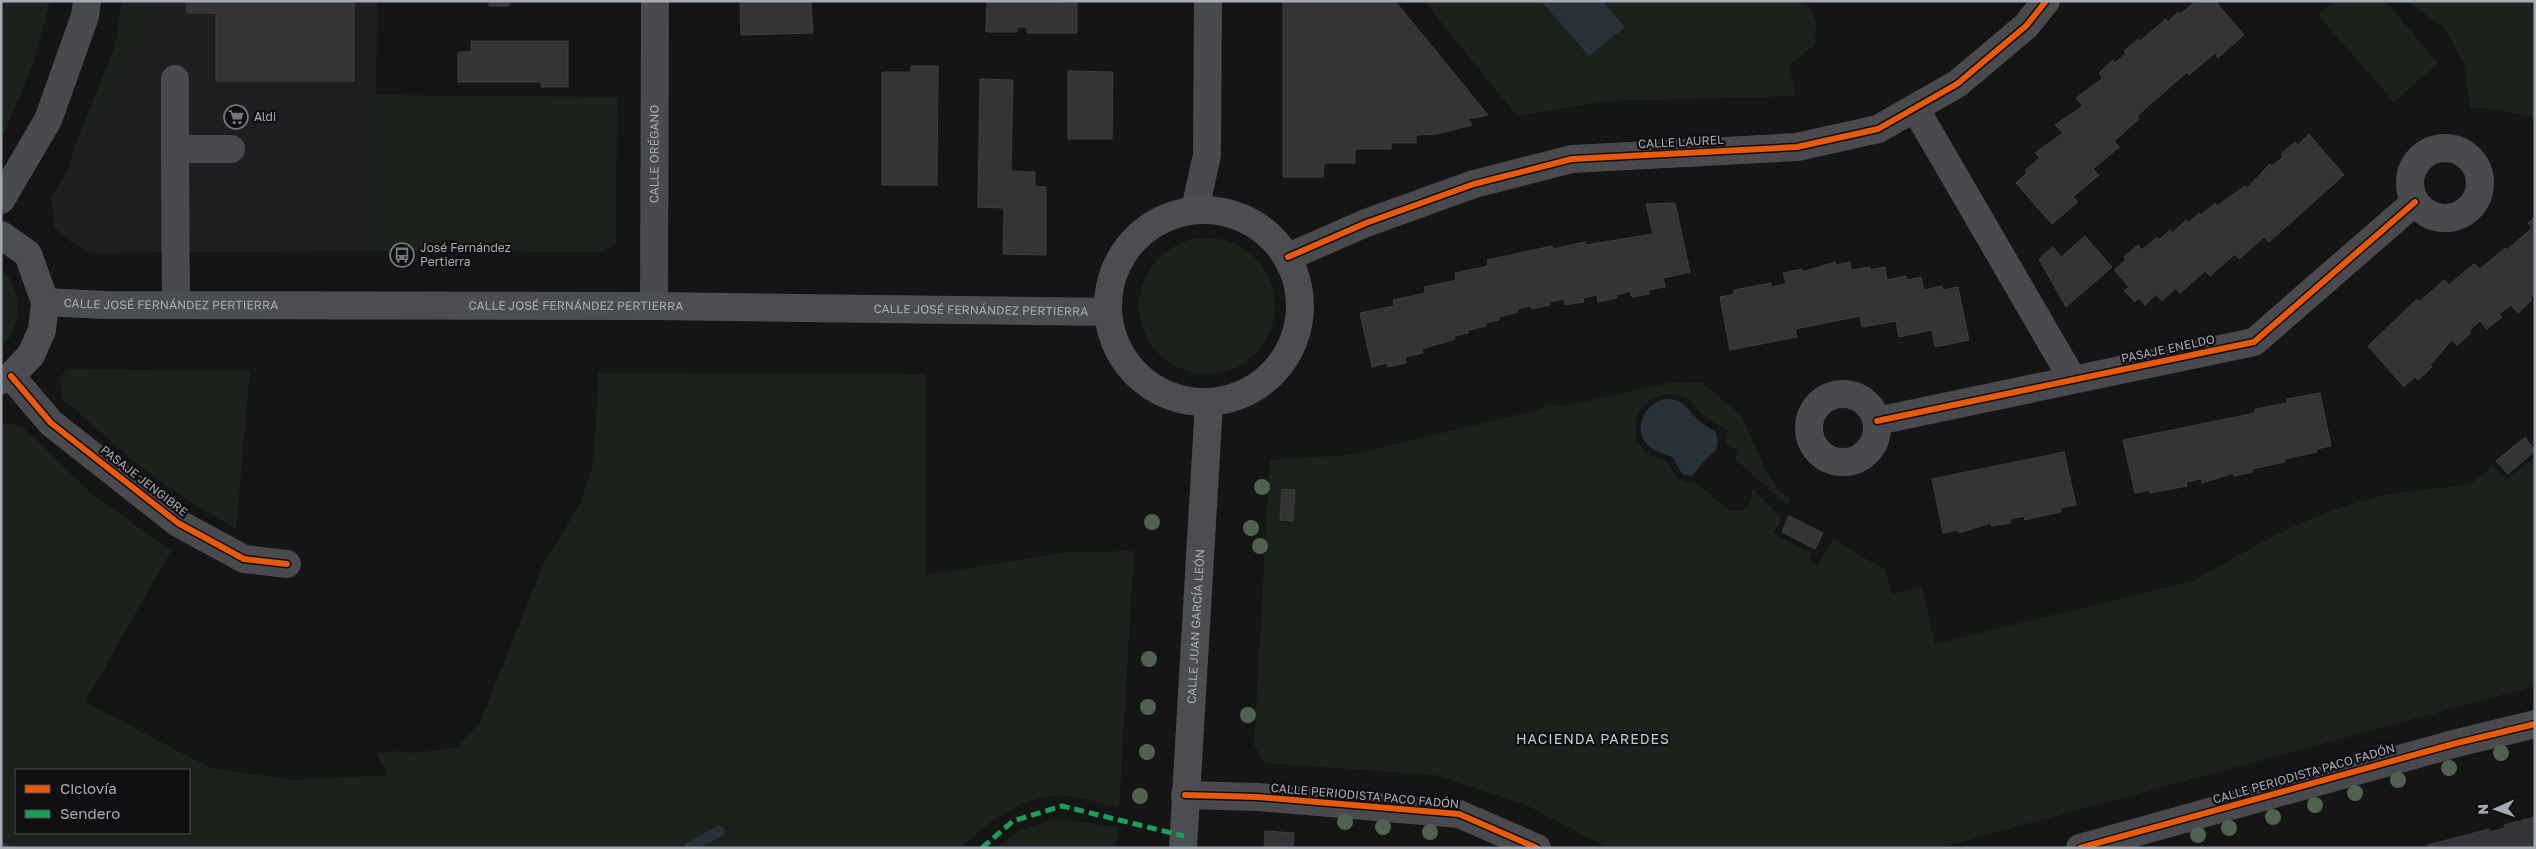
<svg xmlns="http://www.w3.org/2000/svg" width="2536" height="849" font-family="'Golos Text',sans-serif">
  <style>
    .built { fill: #1f1f21 }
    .green { fill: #1b221c; fill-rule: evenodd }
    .water { fill: #283137 }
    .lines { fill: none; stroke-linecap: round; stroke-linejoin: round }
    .stream { stroke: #283137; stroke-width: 11 }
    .building { fill: #343436; stroke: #3d3e41 }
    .minor { stroke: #494a4e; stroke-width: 28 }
    .major { stroke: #4b4d50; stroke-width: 28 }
    .quiet { stroke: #1a9f57; stroke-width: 5; stroke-dasharray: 10 5; stroke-linecap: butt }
    .cycleway-casing { stroke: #0f0f11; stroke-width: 9 }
    .cycleway { stroke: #e8590c; stroke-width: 6 }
    .tree { fill: #4e624e }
    .labels { text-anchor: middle; stroke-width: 4.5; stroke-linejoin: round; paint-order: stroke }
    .poi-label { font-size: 12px; fill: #a6acb6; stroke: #0f0f11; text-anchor: start }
    .street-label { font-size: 12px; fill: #a6acb6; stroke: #0f0f11 }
    .neighbourhood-label { font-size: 14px; letter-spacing: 1px; fill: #c7cad2; stroke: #0f0f11 }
  </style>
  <rect width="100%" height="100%" fill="#151515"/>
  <polygon class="built" points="155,1 377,1 375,251 92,253 71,242 54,226 51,199 136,49"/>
  <g class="green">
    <polygon points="1,1 50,1 34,61 1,141"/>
    <polygon points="122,1 155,1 136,49 67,171 79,135 115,46"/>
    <polygon points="1424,1 1805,1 1816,20 1815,45 1788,65 1796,96 1610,101 1517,116"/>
    <polygon points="2335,1 2385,1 2438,63 2394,102 2318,15"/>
    <polygon points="2406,1 2535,1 2535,118 2496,109 2470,108 2465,67 2445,28"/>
    <polygon points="376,95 617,97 616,243 602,252 375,251"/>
    <circle cx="1207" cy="306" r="68"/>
    <path d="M1,267C22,288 24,326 1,348Z"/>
    <polygon points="67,369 250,371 236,529 177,493 134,461 62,398 59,379"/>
    <path d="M598,373L926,374L925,575L1068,552L1134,551L1119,808C1103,804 1086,798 1070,796C1027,792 989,820 961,848H1V424L11,423L23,428L91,493L171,551L85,702L210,768L293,780L388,775L376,753L399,751L416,753L458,747L480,722L544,563L580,504L592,467L595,443ZM16,770H189V833H16Z"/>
    <path d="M1687,382L1702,383L1742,416L1765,469L1780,491L1790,499L1787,505L1734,458L1738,452L1725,442L1728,430C1719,425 1709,420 1701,413C1696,409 1694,402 1688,399C1668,388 1640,398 1636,422C1635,429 1637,435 1636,441L1647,454L1667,461L1677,478L1686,482L1696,483L1730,511H1742C1751,504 1753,500 1751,488L1782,519L1773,534L1812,553L1809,559L1817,566L1833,539L1886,571L1892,594L1922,587L1935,644L2192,581L2277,534L2330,511L2383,495L2472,484L2493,465L2506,479L2535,458V686L1938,848H1608L1528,806L1435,775L1265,763L1254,745L1270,460L1349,455L1539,410L1548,404L1564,406L1668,383Z"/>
    <polygon points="1057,819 1118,827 1116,848 997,848 1018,831"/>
  </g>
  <g class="water">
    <polygon points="1541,1 1602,1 1625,27 1589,56"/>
    <path d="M1665,399C1682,398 1687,408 1697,419C1702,424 1711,429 1716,432C1722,451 1712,452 1702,464C1697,469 1697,472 1691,476L1682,474L1673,458C1665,453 1656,453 1649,446C1632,431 1643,404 1665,399Z"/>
  </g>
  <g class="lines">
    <g class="stream">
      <polyline points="1,846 4,848"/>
      <polyline points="689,848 719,831"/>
    </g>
  </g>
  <g class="building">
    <polygon points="186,1 354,1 354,81 216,81 216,13 187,13"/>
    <rect x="489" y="1" width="20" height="5"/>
    <polygon points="740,1 811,1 813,33 741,35"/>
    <polygon points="987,1 1063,1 1063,3 1077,3 1077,33 1027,33 1027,27 1017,27 1017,32 986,32"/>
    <polygon points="1283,1 1395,1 1488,115 1468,119 1472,125 1437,134 1416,135 1416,143 1391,143 1391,149 1355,149 1355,163 1324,163 1323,177 1283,177"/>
    <polygon points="2200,1 2215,1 2244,35 2218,58 2215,53 2189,75 2187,72 2137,116 2139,119 2114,141 2119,147 2093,169 2099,175 2073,197 2078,202 2052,224 2016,183 2027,173 2025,170 2040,158 2035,153 2063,133 2055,125 2083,106 2076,98 2103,78 2099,73 2113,60 2115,63 2126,53 2124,51 2138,39 2140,41 2166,19 2168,22 2178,12 2180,14 2195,2 2197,4"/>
    <polygon points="471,41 568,41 568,87 541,87 541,82 458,82 458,52 471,52"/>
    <polygon points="911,66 938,66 937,185 882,185 882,72 911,72"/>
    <polygon points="1068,71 1113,72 1112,139 1068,139"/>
    <polygon points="980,79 1013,80 1011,171 1035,172 1035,186 1046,187 1046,255 1003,254 1004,208 978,207"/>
    <polygon points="2309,134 2344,175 2269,242 2264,237 2239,259 2235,254 2210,276 2205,271 2180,293 2176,288 2162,301 2156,294 2145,305 2139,298 2135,302 2124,291 2129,287 2114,270 2126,260 2124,257 2138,245 2142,250 2157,237 2159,240 2170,230 2172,233 2186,220 2188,223 2199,213 2201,215 2215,203 2217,206 2245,186 2247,188 2270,164 2272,166 2283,157 2281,154 2295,142 2298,145"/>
    <polygon points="1675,203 1690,272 1663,278 1665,287 1649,290 1650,294 1632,297 1630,291 1616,295 1617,298 1598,302 1597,295 1583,298 1584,302 1565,305 1564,299 1550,302 1550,305 1532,309 1531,306 1517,309 1518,312 1499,317 1499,320 1485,323 1486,326 1468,330 1468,333 1454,336 1455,339 1422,349 1423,353 1405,357 1406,363 1388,367 1387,363 1372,367 1360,313 1394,306 1393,300 1425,293 1424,287 1456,280 1455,273 1488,266 1487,260 1552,246 1553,249 1585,242 1586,245 1653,234 1646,204"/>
    <polygon points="2535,217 2535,294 2530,298 2532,300 2518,313 2511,305 2499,314 2502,317 2487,329 2480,321 2469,331 2471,333 2457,345 2452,340 2430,365 2432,367 2418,380 2415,377 2404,387 2368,346 2417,299 2419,302 2444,280 2449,285 2474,264 2480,269 2505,248 2507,250 2532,228 2528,223"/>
    <polygon points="2085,236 2112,267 2066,307 2039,259 2053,247 2061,257"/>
    <polygon points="1835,262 1836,265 1850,262 1851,270 1870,267 1870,270 1885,267 1887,280 1906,276 1907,280 1921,277 1924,290 1942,286 1943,290 1958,287 1969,340 1935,347 1932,330 1899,337 1896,321 1862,327 1860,316 1795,329 1797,337 1730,350 1720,297 1734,294 1734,290 1771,283 1771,287 1786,284 1783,273 1802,269 1802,272"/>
    <polygon points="2320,393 2331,446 2316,449 2317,452 2284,459 2285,462 2252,469 2253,472 2234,476 2234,473 2202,483 2201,479 2186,482 2187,486 2150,493 2149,490 2135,493 2123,440 2255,413 2255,409 2287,403 2287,399"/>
    <polygon points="2525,437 2535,451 2508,474 2496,461"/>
    <polygon points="2064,452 2076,505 2061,508 2061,512 2042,516 2025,520 2024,516 2010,519 2010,523 1991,526 1991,523 1959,533 1958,530 1943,533 1932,479"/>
    <polygon points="1282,489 1295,490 1293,521 1280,520"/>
    <polygon points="1789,516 1823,533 1815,549 1782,532"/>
    <polygon points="2535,817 2535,848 2428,848 2428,845 2489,829 2490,832 2505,828 2504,825"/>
    <polygon points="1265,831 1294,833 1293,848 1264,848"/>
  </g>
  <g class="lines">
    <g class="minor">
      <polyline points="1915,108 2073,380"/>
      <circle cx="2445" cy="183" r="35"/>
      <polyline points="175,149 175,79"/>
      <polyline points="1,200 48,120 85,16 87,1"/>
      <polyline points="1195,209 1207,155 1208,1"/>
      <polyline points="1288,257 1366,223 1474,184 1572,159 1797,147 1878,129 1957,84 2026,26 2046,1"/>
      <polyline points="176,305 175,149 231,149"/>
      <path id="s1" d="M654,306L655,1"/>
      <polyline points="11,376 51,423 178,523 244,559 287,564"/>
      <circle cx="1843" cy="428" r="34"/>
      <polyline points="1877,421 2254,342 2415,202"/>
      <polyline points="1185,795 1258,797 1459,814 1537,848"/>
      <polyline points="2080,848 2457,743 2535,724"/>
    </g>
    <g class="major">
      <circle cx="1204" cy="306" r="96"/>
      <polyline points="1,235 28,254 45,302 42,330 31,355 11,376 1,380"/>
      <path id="s2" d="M45,302L106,305L654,306L1108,312"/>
      <path id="s3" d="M1183,848L1209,403"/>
    </g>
    <polyline class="quiet" points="982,848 1013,821 1062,806 1184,836"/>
    <g class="cycleway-casing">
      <g id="cycleway">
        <polyline points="1288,257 1366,223 1474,184 1572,159 1797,147 1878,129 1957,84 2026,26 2046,1"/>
        <polyline points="11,376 51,423 178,523 244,559 287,564"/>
        <polyline points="1877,421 2254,342 2415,202"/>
        <polyline points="1185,795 1258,797 1459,814 1537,848"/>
        <polyline points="2080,848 2457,743 2535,724"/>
      </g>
    </g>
    <use href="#cycleway" class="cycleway"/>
  </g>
  <g class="tree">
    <circle cx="1262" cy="487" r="8"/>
    <circle cx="1152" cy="522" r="8"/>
    <circle cx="1251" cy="528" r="8"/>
    <circle cx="1260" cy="546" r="8"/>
    <circle cx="1149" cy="659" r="8"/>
    <circle cx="1148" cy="707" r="8"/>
    <circle cx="1248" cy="715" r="8"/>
    <circle cx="1147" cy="752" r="8"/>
    <circle cx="2501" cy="753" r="8"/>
    <circle cx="2449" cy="768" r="8"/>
    <circle cx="2398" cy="780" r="8"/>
    <circle cx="2355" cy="793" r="8"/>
    <circle cx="1140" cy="796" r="8"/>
    <circle cx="2315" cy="805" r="8"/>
    <circle cx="2273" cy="817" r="8"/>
    <circle cx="1345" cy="822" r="8"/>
    <circle cx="1383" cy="827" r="8"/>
    <circle cx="2229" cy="828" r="8"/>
    <circle cx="1430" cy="832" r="8"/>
    <circle cx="2198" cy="835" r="8"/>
  </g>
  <defs>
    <g id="supermarket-ring" transform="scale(1.25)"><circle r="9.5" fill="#0f0f11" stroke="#73777e" stroke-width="1.5"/><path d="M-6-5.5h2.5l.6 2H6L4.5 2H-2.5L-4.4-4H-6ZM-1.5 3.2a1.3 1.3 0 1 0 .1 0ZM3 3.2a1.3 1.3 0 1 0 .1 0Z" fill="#73777e"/></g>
    <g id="bus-ring" transform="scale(1.25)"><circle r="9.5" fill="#0f0f11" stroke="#73777e" stroke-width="1.5"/><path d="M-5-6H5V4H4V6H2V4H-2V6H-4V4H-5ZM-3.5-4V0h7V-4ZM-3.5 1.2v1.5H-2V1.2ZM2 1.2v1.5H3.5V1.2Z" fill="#73777e"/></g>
  </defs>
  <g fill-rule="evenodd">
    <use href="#supermarket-ring" x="236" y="117"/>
    <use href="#bus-ring" x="402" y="255"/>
  </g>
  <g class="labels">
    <g class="poi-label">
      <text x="254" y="121">Aldi</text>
      <text x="420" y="252">José Fernández<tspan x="420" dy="14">Pertierra</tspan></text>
    </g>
    <g class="street-label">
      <text transform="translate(1681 142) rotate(-3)" y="4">CALLE LAUREL</text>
      <text dy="4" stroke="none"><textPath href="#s1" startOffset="152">CALLE ORÉGANO</textPath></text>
      <text dy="4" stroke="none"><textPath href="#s2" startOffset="126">CALLE JOSÉ FERNÁNDEZ PERTIERRA</textPath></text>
      <text dy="4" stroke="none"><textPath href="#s2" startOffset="531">CALLE JOSÉ FERNÁNDEZ PERTIERRA</textPath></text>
      <text dy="4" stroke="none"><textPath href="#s2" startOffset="936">CALLE JOSÉ FERNÁNDEZ PERTIERRA</textPath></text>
      <text transform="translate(2168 349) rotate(-12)" y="4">PASAJE ENELDO</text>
      <text transform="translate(144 481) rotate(38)" y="4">PASAJE JENGIBRE</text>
      <text dy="4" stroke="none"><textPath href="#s3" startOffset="222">CALLE JUAN GARCÍA LEÓN</textPath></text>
      <text transform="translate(2304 774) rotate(-16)" y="4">CALLE PERIODISTA PACO FADÓN</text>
      <text transform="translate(1365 796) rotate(5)" y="4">CALLE PERIODISTA PACO FADÓN</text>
    </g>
    <g class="neighbourhood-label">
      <text x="1593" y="744">HACIENDA PAREDES</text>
    </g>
  </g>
  <rect width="2536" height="849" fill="none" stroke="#a6acb6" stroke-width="5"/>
  <rect x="15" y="769" width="175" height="65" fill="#0f0f11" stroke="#4b4e53"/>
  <rect x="25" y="785" width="25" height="8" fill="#e8590c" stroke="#4b4e53"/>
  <text x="60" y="794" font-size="15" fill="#a6acb6">Ciclovía</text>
  <rect x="25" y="810" width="25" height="8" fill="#1a9f57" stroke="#4b4e53"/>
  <text x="60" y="819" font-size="15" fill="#a6acb6">Sendero</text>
  <g transform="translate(2496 809) rotate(268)" stroke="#0f0f11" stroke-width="4" paint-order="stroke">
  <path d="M0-4L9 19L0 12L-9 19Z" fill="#a6acb6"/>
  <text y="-8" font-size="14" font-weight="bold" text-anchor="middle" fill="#a6acb6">N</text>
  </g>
</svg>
